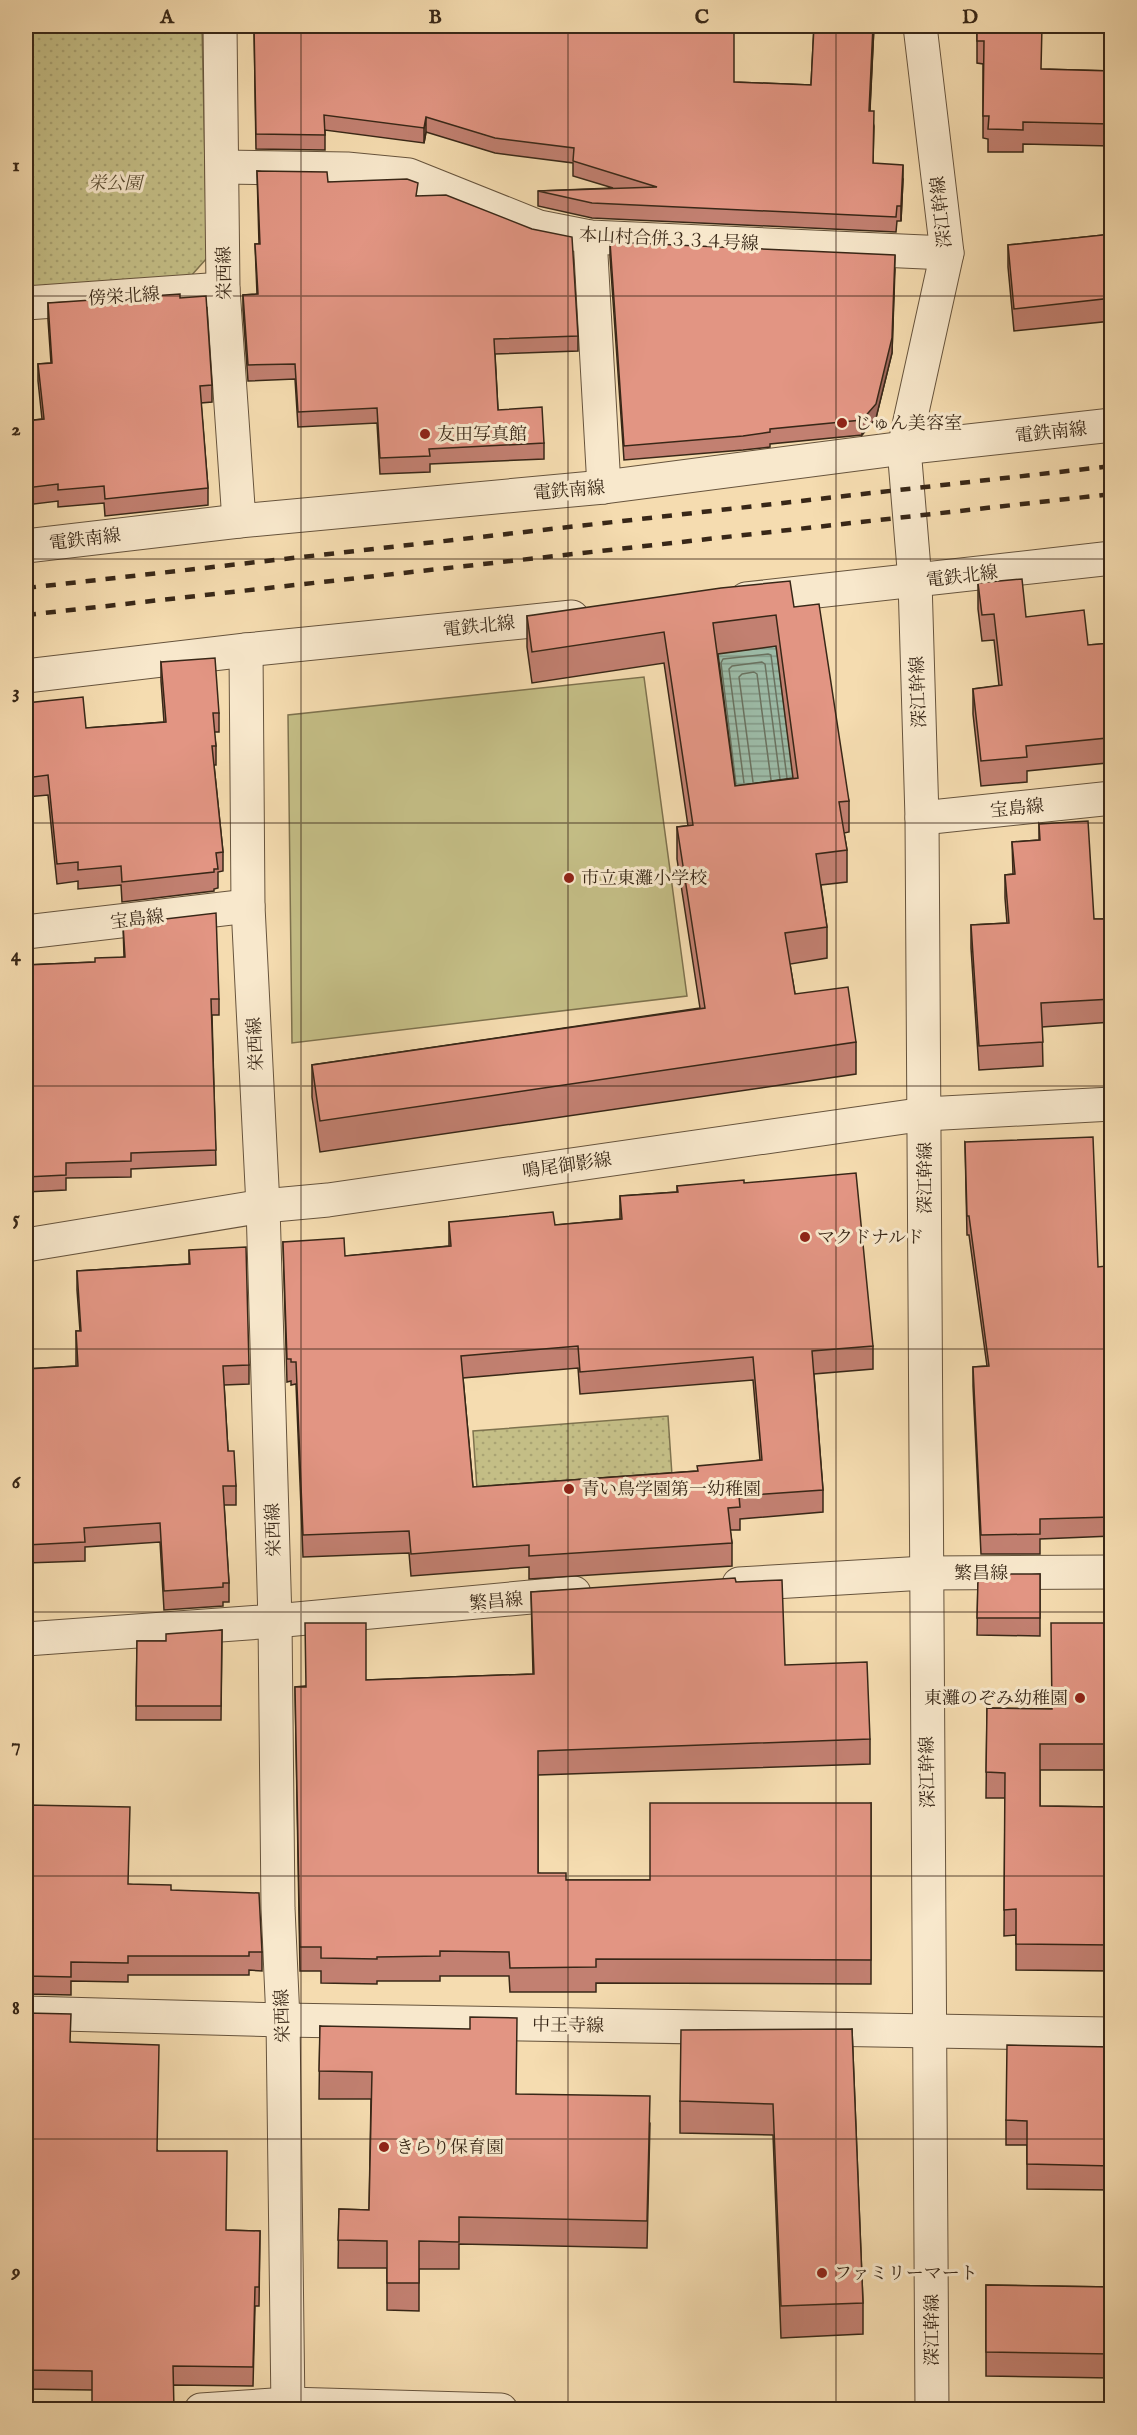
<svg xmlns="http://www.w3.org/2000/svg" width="1137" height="2435" font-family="'IM FELL English','Noto Serif JP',serif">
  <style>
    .grass { fill: url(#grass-dots); stroke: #7e724e; stroke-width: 1.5 }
    .garden { fill: #c4be86; stroke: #7e724e; stroke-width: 1.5 }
    .water { fill: url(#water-rules); stroke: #75806e; stroke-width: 1.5 }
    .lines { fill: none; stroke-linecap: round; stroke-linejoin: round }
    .shore { stroke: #6a7260; stroke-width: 1.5 }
    .minor-casing { stroke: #67543d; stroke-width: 35 }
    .tertiary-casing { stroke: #67543d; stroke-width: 35 }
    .minor { stroke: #f8e8cc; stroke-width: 33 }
    .tertiary { stroke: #f8e8cc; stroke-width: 33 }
    .rail { stroke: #382717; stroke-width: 4.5; stroke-dasharray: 10 10; stroke-linecap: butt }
    .wall { fill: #c28071; stroke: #382717; stroke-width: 1.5; fill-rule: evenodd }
    .shaded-wall { fill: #9e685c; stroke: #382717; stroke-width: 1.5 }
    .building { fill: #e29583; stroke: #382717; stroke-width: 1.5; fill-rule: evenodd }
    .grid { fill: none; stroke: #382717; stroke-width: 1.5; stroke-opacity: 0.55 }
    .poi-dot { fill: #8f2418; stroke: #f8e8cc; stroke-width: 2 }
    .labels { text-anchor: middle; stroke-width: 6; stroke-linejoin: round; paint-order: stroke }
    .park-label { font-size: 18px; font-style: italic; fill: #5b4d33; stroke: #f8e8cc }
    .street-label { font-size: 18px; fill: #382717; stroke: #f8e8cc }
    .poi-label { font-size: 18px; fill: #382717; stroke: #f8e8cc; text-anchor: start }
    .neatline { fill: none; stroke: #382717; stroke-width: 2 }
    .grid-label { font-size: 20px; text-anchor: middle; font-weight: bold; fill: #382717 }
  </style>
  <defs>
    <pattern id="grass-dots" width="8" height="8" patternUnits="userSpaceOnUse" patternTransform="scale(1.5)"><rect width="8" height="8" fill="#c4be86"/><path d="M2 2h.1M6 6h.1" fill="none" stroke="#a9a373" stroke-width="1.8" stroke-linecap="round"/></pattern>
    <pattern id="water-rules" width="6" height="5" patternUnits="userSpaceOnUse" patternTransform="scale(1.5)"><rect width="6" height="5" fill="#9dbca8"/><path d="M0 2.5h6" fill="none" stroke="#819988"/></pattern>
  </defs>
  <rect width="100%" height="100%" fill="#f5dcb0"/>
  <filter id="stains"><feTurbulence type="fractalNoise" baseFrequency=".00333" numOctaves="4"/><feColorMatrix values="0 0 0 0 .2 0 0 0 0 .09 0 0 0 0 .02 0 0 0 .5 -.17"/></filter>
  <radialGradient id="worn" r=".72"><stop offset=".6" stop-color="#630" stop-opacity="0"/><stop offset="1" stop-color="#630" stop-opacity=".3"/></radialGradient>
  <g class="grass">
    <polygon points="26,26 202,26 207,258 190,277 26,288"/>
    <polygon points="668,1416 673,1490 478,1504 473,1431"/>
  </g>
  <polygon class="garden" points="644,677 687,996 292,1043 288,715"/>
  <polygon class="water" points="776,646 798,809 735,817 713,654"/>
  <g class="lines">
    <g class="shore">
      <polyline points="753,782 739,677 742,674 754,672 757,674 771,780"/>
      <polyline points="744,783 729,669 732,666 762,662 765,664 780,779"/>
      <polyline points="736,784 721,663 723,659 768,654 771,655 787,778"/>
    </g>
    <g class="minor-casing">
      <g id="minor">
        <polyline points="220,26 223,289 239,521"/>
        <polyline points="223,167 347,169 409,175 539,227 590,237 947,253"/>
        <polyline points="590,237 604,487"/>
        <polyline points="26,303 223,289"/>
        <polyline points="26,546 239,521 604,487 904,448 1112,425"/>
        <polyline points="746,599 1112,558"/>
        <polyline points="246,650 248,906 263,1206 275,1621 278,1908 283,2020 288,2410"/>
        <polyline points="26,676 246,650 572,617"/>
        <polyline points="922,818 1112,798"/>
        <polyline points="26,932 248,906"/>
        <polyline points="739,1584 925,1573 1112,1572"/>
        <polyline points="26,1639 275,1621 574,1593"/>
        <polyline points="201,2410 288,2404 501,2410"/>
      </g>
    </g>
    <g class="tertiary-casing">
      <g id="tertiary">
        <polyline points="920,26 947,253 904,448 915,581 922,818 932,2410"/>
        <polyline points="26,1245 263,1206 328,1200 925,1114 1112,1104"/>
        <polyline points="26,2013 283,2020 1112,2034"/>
      </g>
    </g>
    <use href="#minor" class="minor"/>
    <use href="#tertiary" class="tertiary"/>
    <g class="rail">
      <polyline points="26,588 1112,466"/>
      <polyline points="26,615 1112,494"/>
    </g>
  </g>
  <g class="wall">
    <polygon points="254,26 734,82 811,85 814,26 874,26 870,111 874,126 873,163 903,179 901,221 897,221 896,232 592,218 538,206 538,191 613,188 573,176 573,163 495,153 426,132 424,143 325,130 325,150 256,149"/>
    <polygon points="977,26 1041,69 1112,71 1111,146 1023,144 1023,152 988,152 988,139 983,138 983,64 977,63"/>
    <polygon points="257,171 418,196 578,336 578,351 495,354 498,410 544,443 544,459 430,464 430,472 380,474 377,423 298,427 295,379 248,381 243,310 243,295 257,294 255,244 259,244"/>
    <polygon points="1112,234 1112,321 1014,331 1008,267 1008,245"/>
    <polygon points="610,242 895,269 892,353 876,418 862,435 770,444 770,447 743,450 624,460 610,257"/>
    <polygon points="180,298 212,385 212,402 201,403 208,488 208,505 105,516 104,503 58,507 58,501 26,505 26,421 42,419 38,381 38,364 51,363 48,320 48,303"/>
    <polygon points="978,583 1026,617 1088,645 1112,643 1112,748 1107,749 1107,763 1027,771 1027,782 981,786 973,714 973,689 999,686 994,640 982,641 978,609"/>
    <path d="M794,607L849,801V832L844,833L847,850V882L821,885L827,927V958L790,964L795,994L856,1042V1074L320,1152L312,1097V1065L700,1008L677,859V827L688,826L664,663L532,683L527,647V616ZM776,646L793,778L735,786L718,654Z"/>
    <polygon points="161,662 219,713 219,732 214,732 216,746 216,765 214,765 223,852 223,871 218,872 218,888 214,889 214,891 122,902 121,885 78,889 78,881 57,884 48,795 26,797 26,703 86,728 164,722 161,681"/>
    <polygon points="1039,824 1094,919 1112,919 1112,1022 1042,1027 1043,1066 979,1070 971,948 971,925 1007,923 1005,898 1005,875 1013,874 1012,842 1039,840"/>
    <polygon points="123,924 219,999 219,1015 212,1015 216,1165 131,1169 131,1177 66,1178 66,1190 26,1192 26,965 95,962 124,957"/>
    <polygon points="965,1142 1098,1267 1108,1348 1112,1348 1112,1536 1040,1539 1040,1554 981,1554 973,1386 973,1367 987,1366 969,1235 967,1235"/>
    <path d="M744,1183L873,1346V1369L814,1374L823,1490V1512L740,1519V1530H730L732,1543V1566L529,1579V1567L411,1576L409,1553L303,1557L296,1384L291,1385V1381L287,1382L283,1242L345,1256L449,1246V1222L555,1225L620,1219V1196L677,1192V1186ZM578,1368L580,1394L753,1380L760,1460L697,1471L473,1487L463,1378Z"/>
    <polygon points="189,1250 249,1365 249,1384 224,1385 228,1451 236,1486 236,1505 224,1505 229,1583 229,1602 223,1602 223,1606 164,1610 160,1542 85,1547 85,1561 26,1563 26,1369 76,1366 76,1331 80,1331 77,1290 77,1271 189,1264"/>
    <polygon points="1040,1574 1040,1636 977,1635 978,1579"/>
    <polygon points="736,1582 785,1665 870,1739 870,1764 538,1775 538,1873 566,1880 650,1880 871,1803 871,1984 596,1983 596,1992 510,1992 509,1976 440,1976 440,1981 377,1981 377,1984 321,1983 321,1971 300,1971 295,1687 366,1680 533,1674 531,1592"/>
    <polygon points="1112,1623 1112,1770 1040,1770 1040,1806 1111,1807 1112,1971 1016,1970 1016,1935 1004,1936 1005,1798 986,1798 987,1708 1051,1709"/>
    <polygon points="222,1630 221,1720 136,1720 137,1641 166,1641"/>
    <polygon points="26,1805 128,1884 171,1890 262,1952 262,1971 249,1970 249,1975 128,1975 128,1982 71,1981 71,1995 27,1994"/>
    <polygon points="26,2013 71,2042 158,2151 226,2230 260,2231 259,2306 255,2306 253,2386 174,2385 92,2390 26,2389"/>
    <polygon points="320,2026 516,2094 650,2123 647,2248 459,2244 459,2269 419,2269 419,2311 387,2310 387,2268 338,2268 339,2209 369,2210 371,2099 319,2099"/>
    <polygon points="852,2029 863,2303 863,2334 781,2338 773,2135 680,2133 680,2101"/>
    <polygon points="1112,2047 1112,2190 1027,2189 1027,2145 1006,2145 1006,2120"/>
    <polygon points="986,2285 1112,2287 1112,2378 986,2376"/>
  </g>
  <g class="shaded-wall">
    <polygon points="873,26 874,26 869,126 869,111"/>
    <polygon points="426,117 426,132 424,143 424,128"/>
    <polygon points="903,165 903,179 901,221 901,206"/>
    <polygon points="895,255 892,353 876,418 862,435 862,420"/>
    <polygon points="27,1975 27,1994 26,1995 26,1976"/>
  </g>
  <g class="building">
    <polygon points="254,26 734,26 734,82 811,85 814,26 873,26 869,111 874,111 873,163 903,165 901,206 897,206 896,217 592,203 538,191 657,187 573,161 574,148 495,138 426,117 424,128 324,115 325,135 256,134"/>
    <polygon points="977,26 1042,26 1041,69 1112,71 1111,124 1023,122 1023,130 988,129 989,116 983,116 984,41 977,41"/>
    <polygon points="257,171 327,172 328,182 407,179 418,183 416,196 446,195 532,229 572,237 578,336 494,339 498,410 542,407 544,443 429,449 430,456 380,458 377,408 298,412 295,364 248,365 243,295 258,294 255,244 260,244"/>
    <polygon points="1112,234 1112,298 1014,309 1008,245"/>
    <polygon points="610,242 895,255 892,338 876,404 862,420 770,429 770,432 743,436 624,446"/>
    <polygon points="180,294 180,298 206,296 212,385 200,386 208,488 105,499 104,486 58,490 58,484 26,488 26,421 44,419 38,364 52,363 48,303"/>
    <polygon points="1022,579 1026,617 1084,610 1088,645 1112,643 1112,723 1105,724 1107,738 1026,746 1027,757 981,761 973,689 1002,685 994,614 982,615 978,583"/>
    <path d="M790,581L794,607L819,604L849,801L839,802L847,850L816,854L827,927L785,933L795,994L848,987L856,1042L320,1121L312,1065L705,1008L677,827L693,825L664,632L532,652L527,616L721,588ZM776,615L798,778L735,786L713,623Z"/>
    <polygon points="215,658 219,713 213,713 216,746 212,746 223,852 216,853 218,869 214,869 214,872 122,882 121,866 78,870 78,862 57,864 48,775 26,778 26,703 83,697 86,728 166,722 161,662"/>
    <polygon points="1088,821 1094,919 1112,919 1112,999 1041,1003 1043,1042 979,1046 971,925 1009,923 1005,875 1015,874 1012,842 1040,840 1039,824"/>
    <polygon points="216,913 219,999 211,999 216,1150 131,1153 131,1161 66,1163 66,1175 26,1177 26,965 95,962 95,958 125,957 123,924"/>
    <polygon points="1093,1137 1098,1267 1106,1266 1108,1348 1112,1348 1112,1517 1040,1519 1040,1534 981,1535 973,1367 989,1366 969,1216 967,1216 965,1142"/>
    <path d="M856,1173L873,1346L812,1351L823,1490L739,1496L740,1507L728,1508L732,1543L529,1556V1545L411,1554L409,1531L303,1535L296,1362H291V1359H287L283,1242L344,1238L345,1256L451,1246L449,1222L553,1212L555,1225L622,1219L620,1196L678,1192L677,1186L744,1180V1183ZM578,1346L580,1372L753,1357L762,1460L697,1466L698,1471L473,1487L461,1356Z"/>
    <polygon points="246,1247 249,1365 223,1366 228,1451 234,1451 236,1486 223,1486 229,1583 223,1583 223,1587 164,1591 160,1523 84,1528 85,1542 26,1545 26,1369 78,1366 76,1331 81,1331 77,1271 190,1264 189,1250"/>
    <polygon points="982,1574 1040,1574 1040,1618 977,1618 978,1579 982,1579"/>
    <polygon points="735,1578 736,1582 782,1580 785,1665 867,1662 870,1739 538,1751 538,1873 566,1873 566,1880 650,1880 650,1803 871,1803 871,1960 596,1959 596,1967 510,1968 509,1952 440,1951 440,1956 377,1957 377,1959 321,1958 321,1947 300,1947 295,1687 306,1687 305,1623 366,1623 366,1680 534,1674 531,1592"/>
    <polygon points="1051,1623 1112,1623 1112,1744 1040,1744 1040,1806 1111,1807 1112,1945 1016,1944 1016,1909 1004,1910 1005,1773 986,1772 987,1708 1052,1709"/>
    <polygon points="222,1630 221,1706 136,1706 137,1641 166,1641 166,1634"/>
    <polygon points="26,1805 130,1807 128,1884 171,1885 171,1890 259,1893 262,1952 249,1952 249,1956 128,1956 128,1963 71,1962 71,1977 26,1976"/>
    <polygon points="26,2013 71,2014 70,2042 159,2045 157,2151 227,2151 226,2230 260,2231 259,2287 255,2287 253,2367 173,2366 174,2409 92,2409 92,2371 26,2370"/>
    <polygon points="470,2017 517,2018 516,2094 650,2096 647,2221 459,2217 459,2242 419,2241 419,2283 387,2283 387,2241 338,2240 339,2209 369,2210 372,2072 319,2071 320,2026 470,2029"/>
    <polygon points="852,2029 863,2303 781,2306 773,2104 680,2101 681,2030"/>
    <polygon points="1007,2045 1112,2047 1112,2166 1027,2164 1027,2121 1006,2120"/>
    <polygon points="986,2285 1112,2287 1112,2354 986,2352"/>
  </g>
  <path class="grid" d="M301,26V2410M568,26V2410M836,26V2410M26,296H1112M26,559H1112M26,823H1112M26,1086H1112M26,1349H1112M26,1612H1112M26,1876H1112M26,2139H1112"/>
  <g class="poi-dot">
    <circle cx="842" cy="423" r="6"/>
    <circle cx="425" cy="434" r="6"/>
    <circle cx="569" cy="878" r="6"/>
    <circle cx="805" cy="1237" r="6"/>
    <circle cx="569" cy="1489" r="6"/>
    <circle cx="1080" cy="1698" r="6"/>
    <circle cx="384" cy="2147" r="6"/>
    <circle cx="822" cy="2273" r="6"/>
  </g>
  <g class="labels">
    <g class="park-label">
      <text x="115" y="189">栄公園</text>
    </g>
    <g class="street-label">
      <text transform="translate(941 212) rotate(-96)" y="6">深江幹線</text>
      <text transform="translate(669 239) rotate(3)" y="6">本山村合併３３４号線</text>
      <text transform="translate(224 273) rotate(-91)" y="6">栄西線</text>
      <text transform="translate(124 296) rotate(-4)" y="6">傍栄北線</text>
      <text transform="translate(1051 432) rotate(-6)" y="6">電鉄南線</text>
      <text transform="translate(569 490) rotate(-5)" y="6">電鉄南線</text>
      <text transform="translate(85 539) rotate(-7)" y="6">電鉄南線</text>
      <text transform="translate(962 576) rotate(-7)" y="6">電鉄北線</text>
      <text transform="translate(479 626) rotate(-6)" y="6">電鉄北線</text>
      <text transform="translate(918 692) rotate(-92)" y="6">深江幹線</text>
      <text transform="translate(1017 808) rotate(-6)" y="6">宝島線</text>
      <text transform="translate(137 919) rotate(-7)" y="6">宝島線</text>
      <text transform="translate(255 1044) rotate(-93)" y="6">栄西線</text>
      <text transform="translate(567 1165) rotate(-8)" y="6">鳴尾御影線</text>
      <text transform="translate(925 1178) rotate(-90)" y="6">深江幹線</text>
      <text transform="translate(273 1530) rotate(-92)" y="6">栄西線</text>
      <text x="981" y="1579">繁昌線</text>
      <text transform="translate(496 1601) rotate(-5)" y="6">繁昌線</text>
      <text transform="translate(927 1772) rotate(-91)" y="6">深江幹線</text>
      <text transform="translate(282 2016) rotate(-92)" y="6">栄西線</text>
      <text transform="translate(568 2025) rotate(1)" y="6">中王寺線</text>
      <text transform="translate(932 2330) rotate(-90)" y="6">深江幹線</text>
    </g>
    <g class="poi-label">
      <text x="854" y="429">じゅん美容室</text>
      <text x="437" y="440">友田写真館</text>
      <text x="581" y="884">市立東灘小学校</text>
      <text x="817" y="1243">マクドナルド</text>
      <text x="581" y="1495">青い鳥学園第一幼稚園</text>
      <text x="1068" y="1704" text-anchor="end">東灘のぞみ幼稚園</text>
      <text x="396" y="2153">きらり保育園</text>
      <text x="834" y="2279">ファミリーマート</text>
    </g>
  </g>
  <rect width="1137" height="2435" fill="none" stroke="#f5dcb0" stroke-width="66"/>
  <rect x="33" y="33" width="1071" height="2369" class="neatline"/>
  <g class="grid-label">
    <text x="167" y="23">A</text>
    <text x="435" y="23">B</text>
    <text x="702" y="23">C</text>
    <text x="970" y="23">D</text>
    <text x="16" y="171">1</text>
    <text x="16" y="435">2</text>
    <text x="16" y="698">3</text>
    <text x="16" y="961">4</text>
    <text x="16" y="1224">5</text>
    <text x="16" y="1488">6</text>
    <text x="16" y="1751">7</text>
    <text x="16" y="2014">8</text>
    <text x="16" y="2277">9</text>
  </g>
  <rect width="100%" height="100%" filter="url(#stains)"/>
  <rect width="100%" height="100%" fill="url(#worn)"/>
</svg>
